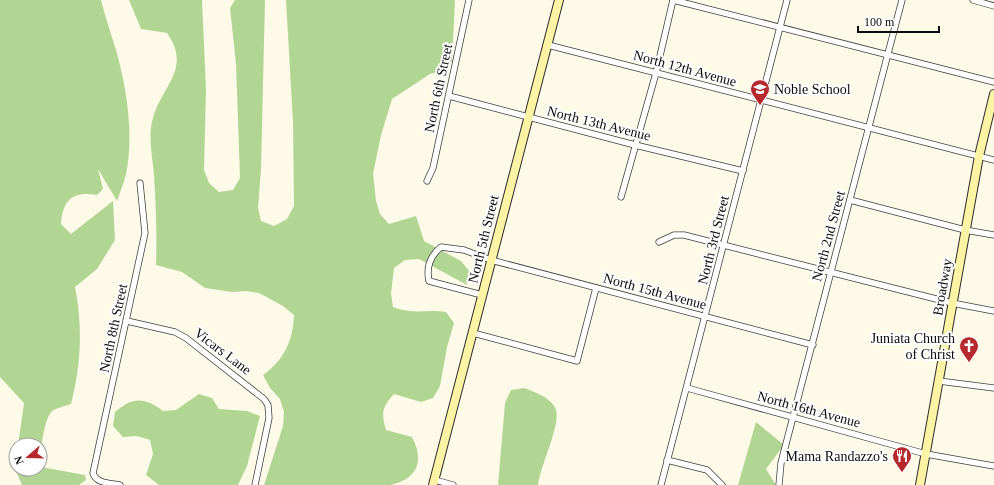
<svg xmlns="http://www.w3.org/2000/svg" width="994" height="485" font-family="Georgia,serif">
  <style>
    .forest { fill: #b1d694 }
    .lines { fill: none; stroke-linecap: round; stroke-linejoin: round }
    .street-casing { stroke: #3d3d3d; stroke-width: 7 }
    .secondary-casing { stroke: #2c2c2c; stroke-width: 10 }
    .street { stroke: #fff; stroke-width: 5.5 }
    .secondary { stroke: #fcf3a5; stroke-width: 8 }
    .labels { text-anchor: middle; stroke-width: 4; stroke-linejoin: round; paint-order: stroke }
    .street-label { font-size: 14px; fill: #0a0a0a; stroke: #fff }
    .poi-label { font-size: 14px; fill: #0a0a0a; stroke: #fff; text-anchor: end }
  </style>
  <rect width="100%" height="100%" fill="#fefae8"/>
  <g class="forest">
    <path d="M0,0H101C105,17 111,33 116,50C127,89 134,135 126,174C124,183 120,192 117,201L98,169L103,189L97,195C73,191 63,199 61,224L71,234L113,201L115,240L97,269L75,287C83,327 81,365 71,404C66,406 56,408 52,411C44,420 42,444 40,455V445H18L24,403L0,377Z"/>
    <path d="M129,0H202L206,89L204,170L209,183L219,192L233,190L240,178L236,64L230,8L235,0H265L261,169L258,208L261,221L274,226L287,219L294,206L293,122L286,0H455L452,61L444,71L430,74L392,99L381,135L373,174L376,201L380,214L389,224L416,216L424,241L461,261L470,272L467,285L419,259L405,260L394,268L391,294L393,307C414,315 426,309 446,312L454,323L447,347L440,386L433,398L421,402L394,394C382,407 381,413 386,430L412,437C425,461 417,480 390,485H264L283,426L284,412L280,399L270,388L263,375C284,360 293,341 294,315L283,306L259,293L246,291L232,292L205,288L182,272L156,265C157,235 156,206 154,176C153,160 148,138 152,122C160,86 193,70 167,33L141,29Z"/>
    <path d="M524,388C535,392 552,398 556,410C561,424 540,467 538,485H498L505,403L511,390Z"/>
    <path d="M199,394L212,398L219,409L247,411L260,416L247,466L238,485H159L146,475L153,454L150,440L137,436L123,437L113,426L115,412C133,397 144,397 163,411L176,410Z"/>
    <polygon points="756,422 784,445 766,469 776,485 738,485"/>
    <polygon points="16,447 16,469 40,469 40,465 41,467 85,475 86,480 79,485 22,485 9,455"/>
  </g>
  <g class="lines">
    <g class="street-casing">
      <g id="street">
        <polyline points="673,0 994,82"/>
        <polyline points="973,0 994,6"/>
        <polyline points="548,45 994,160"/>
        <polyline points="449,96 635,145 743,171"/>
        <polyline points="427,181 433,168 469,0"/>
        <polyline points="621,197 656,73 673,0"/>
        <polyline points="850,200 965,230 994,235"/>
        <polyline points="659,242 674,235 684,235 952,303 994,311"/>
        <path d="M482,295L429,281C426,267 430,256 441,247L464,250L491,260L813,345"/>
        <polyline points="127,321 175,332 186,338 264,399 268,405 269,418 255,485"/>
        <polyline points="473,333 577,361 596,288"/>
        <polyline points="939,381 994,388"/>
        <polyline points="687,388 926,454 994,466"/>
        <polyline points="667,460 707,470 722,485"/>
        <polyline points="435,480 453,485"/>
        <path d="M120,485C111,483 96,484 93,473L145,233L140,183"/>
        <polyline points="661,485 787,0"/>
        <polyline points="779,485 781,463 902,0"/>
      </g>
    </g>
    <g class="secondary-casing">
      <g id="secondary">
        <polyline points="433,485 559,0"/>
        <polyline points="920,485 979,156 994,94"/>
      </g>
    </g>
    <use href="#street" class="street"/>
    <use href="#secondary" class="secondary"/>
  </g>
  <defs>
    <g id="school-pin" transform="scale(1)"><path d="M0 17L-7.5 6A9.5 9.5 0 1 1 7.5 6Z" fill="#b4282e" stroke="#fff"/><path d="M0-5L7-2L0 1L-7-2ZM-4 1L0 2.5L4 1V4Q0 6-4 4Z" fill="#fff"/></g>
    <g id="church-pin" transform="scale(1)"><path d="M0 17L-7.5 6A9.5 9.5 0 1 1 7.5 6Z" fill="#b4282e" stroke="#fff"/><path d="M-1.2-6h2.4v3.5h3.3v2.4h-3.3V6h-2.4V-.1h-3.3v-2.4h3.3Z" fill="#fff"/></g>
    <g id="restaurant-pin" transform="scale(1)"><path d="M0 17L-7.5 6A9.5 9.5 0 1 1 7.5 6Z" fill="#b4282e" stroke="#fff"/><path d="M-5-6h1v4h1v-4h1v4h1v-4h1v5L-1.5 .5V6h-2V.5L-5-1ZM5-6V6H3V1.5H1.5Q1.5-4 5-6Z" fill="#fff"/></g>
  </defs>
  <g fill-rule="evenodd">
    <use href="#school-pin" x="760" y="89"/>
    <use href="#church-pin" x="969" y="346"/>
    <use href="#restaurant-pin" x="902" y="456"/>
  </g>
  <g class="labels">
    <g class="street-label">
      <text transform="translate(685 68) rotate(15)" y="5">North 12th Avenue</text>
      <text transform="translate(438 88) rotate(-78)" y="5">North 6th Street</text>
      <text transform="translate(599 123) rotate(14)" y="5">North 13th Avenue</text>
      <text transform="translate(828 236) rotate(-75)" y="5">North 2nd Street</text>
      <text transform="translate(483 239) rotate(-76)" y="5">North 5th Street</text>
      <text transform="translate(713 240) rotate(-76)" y="5">North 3rd Street</text>
      <text transform="translate(942 287) rotate(-80)" y="5">Broadway</text>
      <text transform="translate(655 291) rotate(15)" y="5">North 15th Avenue</text>
      <text transform="translate(113 328) rotate(-78)" y="5">North 8th Street</text>
      <text transform="translate(223 351) rotate(37)" y="5">Vicars Lane</text>
      <text transform="translate(809 409) rotate(15)" y="5">North 16th Avenue</text>
    </g>
    <g class="poi-label">
      <text x="774" y="94" text-anchor="start">Noble School</text>
      <text x="955" y="343">Juniata Church<tspan x="955" dy="16">of Christ</tspan></text>
      <text x="888" y="461">Mama Randazzo's</text>
    </g>
  </g>
  <g transform="translate(28 457) rotate(250)"><circle r="19" fill="#ffffff" stroke="#9d9d9d"/>
  <path d="M0-3L7 15L0 10L-7 15Z" fill="#b4282e"/>
  <text y="-6" font-size="11" font-weight="bold" text-anchor="middle" fill="#0a0a0a">N</text>
  </g>
  <path d="M858 26v6h81v-6" fill="none" stroke="#0a0a0a" stroke-width="2"/>
  <text x="864" y="26" font-size="12" fill="#0a0a0a" stroke="#ffffff" stroke-width="3" paint-order="stroke">100 m</text>
</svg>
